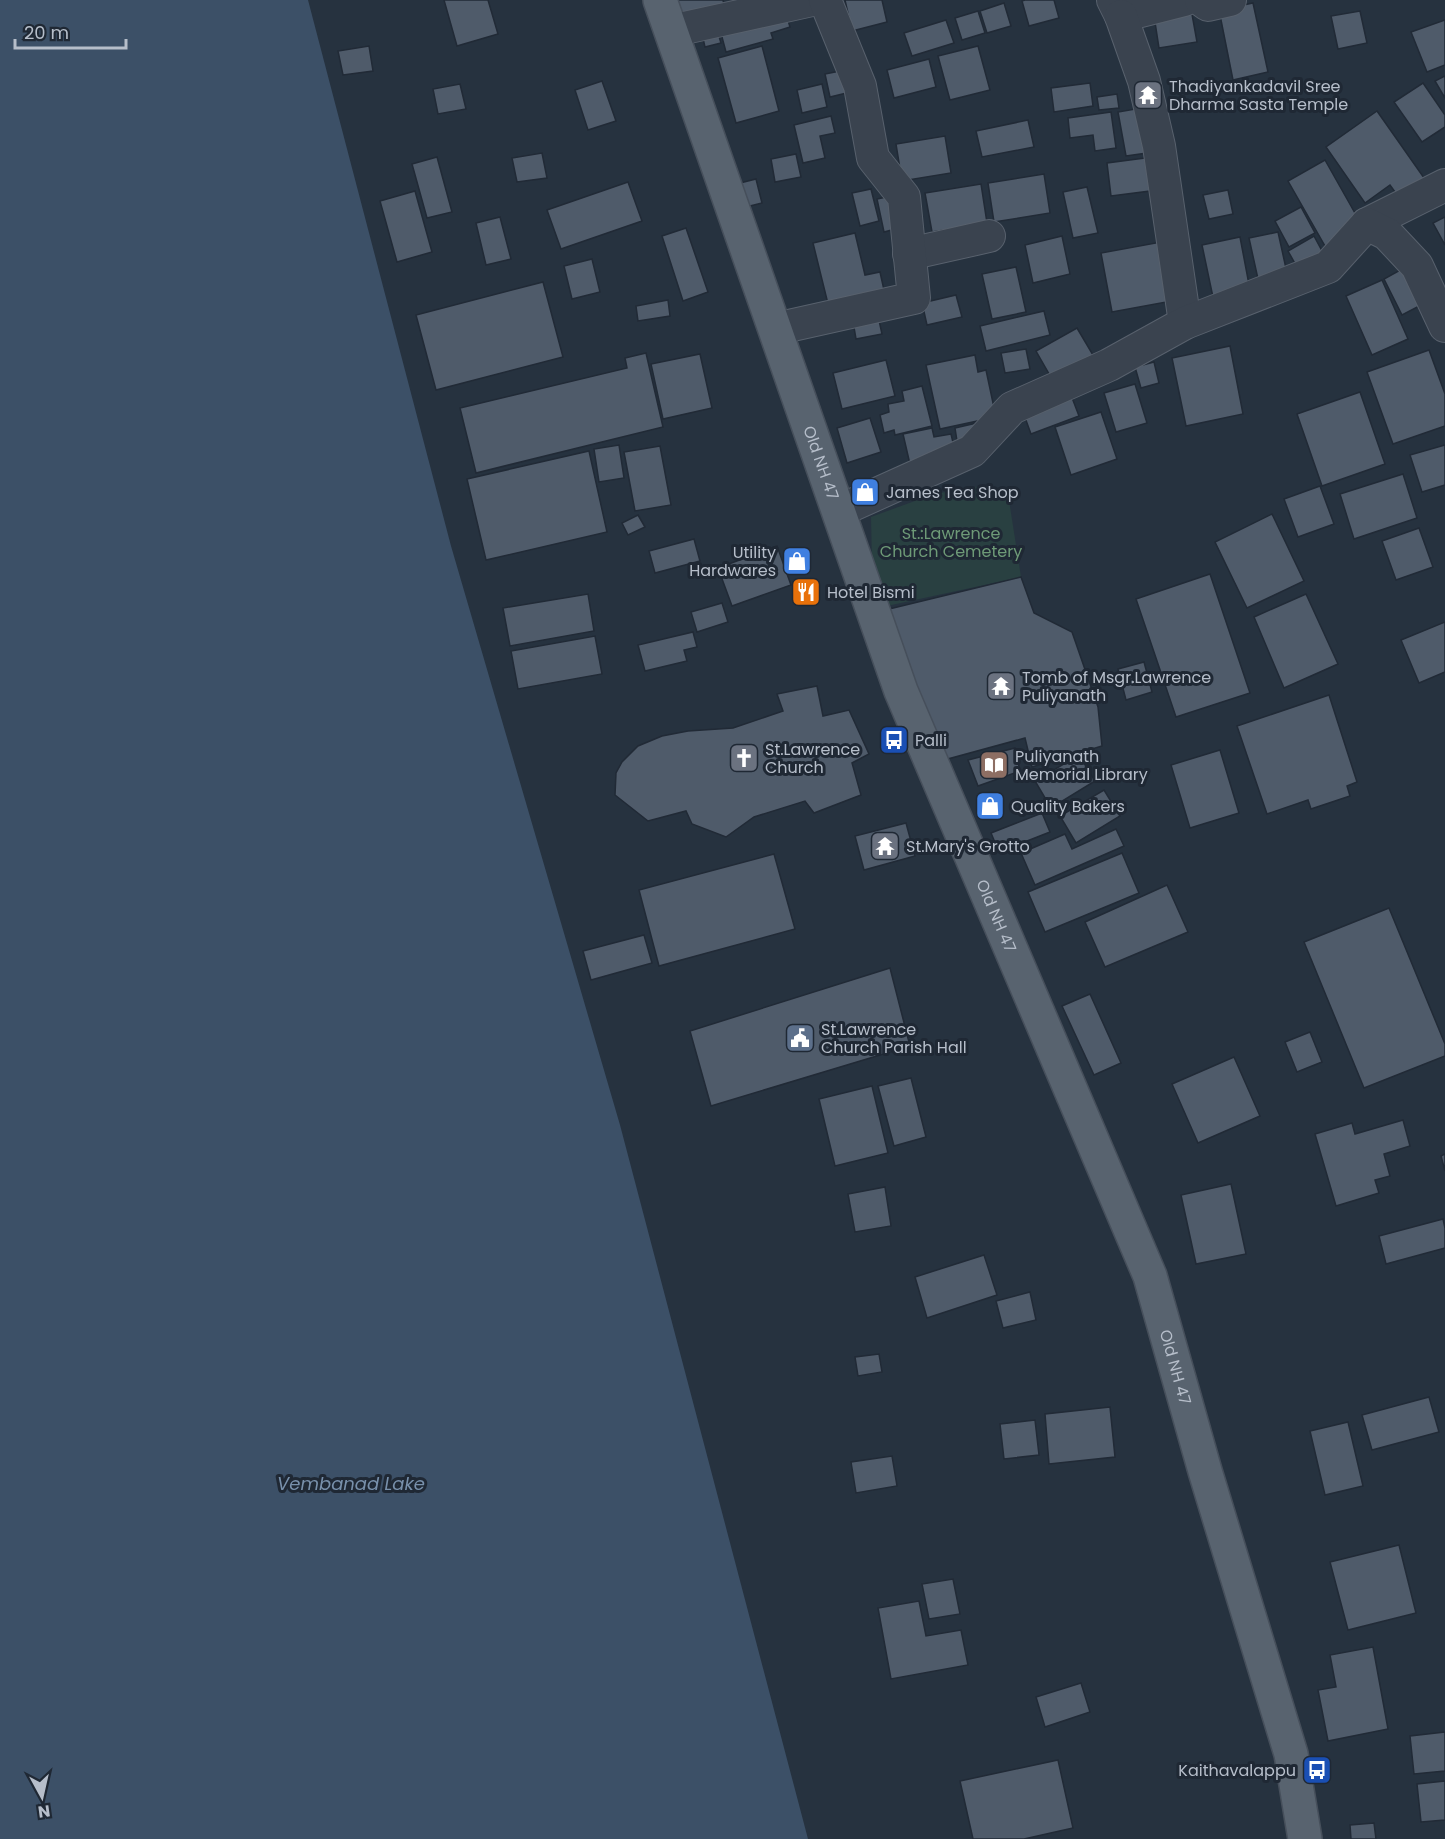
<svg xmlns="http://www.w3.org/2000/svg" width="1445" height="1839" font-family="Poppins,sans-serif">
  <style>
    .green { fill: #294041 }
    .water { fill: #3c5067 }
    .building { fill: #4f5b6a; stroke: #212a36; stroke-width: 1.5 }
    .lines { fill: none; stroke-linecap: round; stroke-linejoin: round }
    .minor-casing { stroke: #58616d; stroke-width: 34 }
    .primary-casing { stroke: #464f5b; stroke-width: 36 }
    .minor { stroke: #3a434f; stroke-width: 32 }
    .primary { stroke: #58636f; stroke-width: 33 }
    .labels { text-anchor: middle; stroke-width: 6; stroke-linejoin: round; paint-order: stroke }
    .poi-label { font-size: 16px; fill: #b6beca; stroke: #1f2834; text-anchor: start }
    .street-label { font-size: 16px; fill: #b6beca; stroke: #1f2834 }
    .park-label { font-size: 16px; fill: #6e9a77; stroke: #1f2834 }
    .water-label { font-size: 18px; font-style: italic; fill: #7890ab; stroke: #1f2834 }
  </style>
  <rect width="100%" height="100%" fill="#26323f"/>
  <polygon class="green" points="986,485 1008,494 1021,577 873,609 871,517 934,494"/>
  <polygon class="water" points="0,0 308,0 451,546 620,1125 808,1839 0,1839"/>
  <g class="building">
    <polygon points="444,0 488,0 498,34 457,46"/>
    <polygon points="676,0 723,0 726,14 679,21"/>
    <polygon points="845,0 882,0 887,22 852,31"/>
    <polygon points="1025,0 1054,0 1059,18 1029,26 1022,1"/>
    <polygon points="1004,3 1011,26 987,33 980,11"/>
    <polygon points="1190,3 1197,42 1159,48 1153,9"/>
    <polygon points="1253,3 1268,72 1233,80 1219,10"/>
    <polygon points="784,7 790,27 771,33 773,39 726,52 719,26"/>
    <polygon points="978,11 985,33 962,40 955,18"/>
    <polygon points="1360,11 1367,43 1338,49 1331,16"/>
    <polygon points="946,20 954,43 912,56 904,33"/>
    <polygon points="1445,20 1445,65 1427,72 1411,32"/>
    <polygon points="715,23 721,43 705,47 700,26"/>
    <polygon points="369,46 373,71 343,75 338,51"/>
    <polygon points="762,46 779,111 736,123 718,58"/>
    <polygon points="978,46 990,90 950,100 938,56"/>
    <polygon points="929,59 936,87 894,98 887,70"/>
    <polygon points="850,69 855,91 830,97 825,74"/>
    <polygon points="1445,76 1445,98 1435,81"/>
    <polygon points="602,81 616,121 588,130 575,90"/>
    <polygon points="1090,83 1093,106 1054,112 1051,88"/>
    <polygon points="1423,83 1445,115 1445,127 1422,142 1394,102"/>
    <polygon points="460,84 466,109 438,114 433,89"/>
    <polygon points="822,84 827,107 802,113 797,90"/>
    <polygon points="1117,94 1119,108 1099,110 1097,97"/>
    <polygon points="1147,107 1154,152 1126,156 1118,112"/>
    <polygon points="1377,111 1429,185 1403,203 1390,185 1365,203 1326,147"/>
    <polygon points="1111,112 1116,148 1095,151 1093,135 1070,138 1068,118"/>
    <polygon points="831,116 835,133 820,136 825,158 803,163 794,125"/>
    <polygon points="1028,120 1034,147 982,157 976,131"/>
    <polygon points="945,136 951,173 902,181 896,144"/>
    <polygon points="542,153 547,178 517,182 512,158"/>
    <polygon points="796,154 801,177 775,182 771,159"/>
    <polygon points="437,157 452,212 427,218 412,164"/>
    <polygon points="1145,158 1150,191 1111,196 1107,163"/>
    <polygon points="1325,160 1360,222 1329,253 1288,181"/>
    <polygon points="1044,174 1050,213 994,222 988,183"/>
    <polygon points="756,179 762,203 738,209 732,185"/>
    <polygon points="628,182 642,221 561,249 547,210"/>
    <polygon points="981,184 987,223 932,232 925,193"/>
    <polygon points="1087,187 1098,233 1073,238 1063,192"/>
    <polygon points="871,189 879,221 860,226 852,193"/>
    <polygon points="1228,190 1233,214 1209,219 1203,195"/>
    <polygon points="415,191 432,252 397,262 380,201"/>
    <polygon points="896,195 903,227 884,232 877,199"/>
    <polygon points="1301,207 1315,233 1289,247 1275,221"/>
    <polygon points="500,217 511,259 486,265 476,223"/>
    <polygon points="1445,217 1445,245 1433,223"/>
    <polygon points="686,228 708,292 683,301 662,236"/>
    <polygon points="1278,232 1287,273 1258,279 1249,238"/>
    <polygon points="855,233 865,275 880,272 886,299 830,312 813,243"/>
    <polygon points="1062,236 1070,274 1033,283 1025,245"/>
    <polygon points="1314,236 1328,262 1302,276 1288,251"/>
    <polygon points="1240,237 1251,295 1214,302 1202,245"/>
    <polygon points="1161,242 1172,301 1112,312 1101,253"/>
    <polygon points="592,259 600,292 572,299 564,266"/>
    <polygon points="1411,264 1429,301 1402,315 1384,279"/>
    <polygon points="1016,267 1026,312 992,319 982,274"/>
    <polygon points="1382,280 1408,339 1372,355 1346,296"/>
    <polygon points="543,282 563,357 436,390 416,315"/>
    <polygon points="956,295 962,317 927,325 922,303"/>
    <polygon points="668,300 670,316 638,321 636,306"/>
    <polygon points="877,311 882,334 856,339 852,316"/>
    <polygon points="1044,311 1050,335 986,351 980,326"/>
    <polygon points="1077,328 1093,355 1052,379 1036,351"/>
    <polygon points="1230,346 1243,414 1186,426 1172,358"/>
    <polygon points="1026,349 1030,369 1005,373 1001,353"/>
    <polygon points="1429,350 1445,394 1445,426 1393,444 1367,372"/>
    <polygon points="646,353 663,427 476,473 460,408 627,368 625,358"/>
    <polygon points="700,354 712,408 663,419 651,364"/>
    <polygon points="975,355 978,372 986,370 996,417 940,429 926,365"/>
    <polygon points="886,360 895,396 842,409 833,373"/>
    <polygon points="1154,362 1159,383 1141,388 1135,367"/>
    <polygon points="1135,384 1147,423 1116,432 1104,393"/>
    <polygon points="922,386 932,426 895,435 894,430 884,433 880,415 889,412 888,404 904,401 902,391"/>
    <polygon points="1360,392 1385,464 1322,486 1297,414"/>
    <polygon points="1071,395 1079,416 1031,434 1023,412"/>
    <polygon points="1101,412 1117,459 1071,475 1055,427"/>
    <polygon points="870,418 881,452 847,463 837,428"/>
    <polygon points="981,422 983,435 957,441 955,428"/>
    <polygon points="932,428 934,437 951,434 956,455 912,473 903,434"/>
    <polygon points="619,445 624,478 599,482 594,449"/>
    <polygon points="1445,445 1445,485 1422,492 1410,455"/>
    <polygon points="660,446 671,505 635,511 624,452"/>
    <polygon points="589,451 607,532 486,560 467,479"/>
    <polygon points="1403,474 1417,518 1354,539 1340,494"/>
    <polygon points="1320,486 1334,524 1298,537 1284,499"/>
    <polygon points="1272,514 1304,581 1247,608 1215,542"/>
    <polygon points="638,515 645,527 628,535 622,523"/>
    <polygon points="1419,528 1433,567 1396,580 1382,541"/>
    <polygon points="694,539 700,561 655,573 649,551"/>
    <polygon points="777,546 791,585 732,606 718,568"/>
    <polygon points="1210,574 1250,693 1176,717 1136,599"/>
    <polygon points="1021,577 1034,613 1072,632 1098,707 1102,746 1032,767 1025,738 944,760 885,610"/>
    <polygon points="588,594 594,631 510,646 503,608"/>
    <polygon points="1306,594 1338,664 1284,688 1254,617"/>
    <polygon points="722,603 728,622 697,632 691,612"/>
    <polygon points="1445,622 1445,672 1419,683 1401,640"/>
    <polygon points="693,632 697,647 684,650 687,661 645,671 638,645"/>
    <polygon points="595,636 602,674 518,689 511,651"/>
    <polygon points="1144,662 1152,692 1126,700 1118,669"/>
    <polygon points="817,686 823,716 849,710 869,754 852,763 861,795 814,813 805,801 754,817 726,837 692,824 686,811 648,821 615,795 616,773 622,762 638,746 662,736 688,731 733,728 783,711 777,694"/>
    <polygon points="1329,695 1357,782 1347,786 1350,796 1311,809 1308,800 1267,814 1237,726"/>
    <polygon points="1015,748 1020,771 978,786 968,760"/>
    <polygon points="1220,750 1239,813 1190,828 1171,765"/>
    <polygon points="1079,755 1095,781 1051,808 1035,781"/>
    <polygon points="1104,790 1120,816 1076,843 1060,816"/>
    <polygon points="1042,813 1050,832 999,852 991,833"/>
    <polygon points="906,823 915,856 864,870 855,836"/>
    <polygon points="1116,829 1124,846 1035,885 1021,853 1065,834 1072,849"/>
    <polygon points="1122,853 1139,893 1045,932 1028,892"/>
    <polygon points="774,854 795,929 659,966 639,890"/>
    <polygon points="1167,885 1188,932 1105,967 1085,922"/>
    <polygon points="1389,908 1445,1044 1445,1056 1364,1088 1304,942"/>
    <polygon points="644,935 652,963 591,980 583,951"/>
    <polygon points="890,968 910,1046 711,1106 690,1031"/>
    <polygon points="1090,994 1121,1063 1094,1075 1062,1006"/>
    <polygon points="1310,1032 1322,1062 1297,1072 1285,1042"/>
    <polygon points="1234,1057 1260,1116 1198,1143 1172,1084"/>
    <polygon points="911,1078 926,1137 894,1146 878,1086"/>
    <polygon points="872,1086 888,1153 835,1166 819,1099"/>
    <polygon points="1403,1120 1410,1146 1384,1154 1390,1176 1375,1180 1379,1193 1336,1206 1315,1134 1352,1123 1355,1134"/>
    <polygon points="1445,1154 1445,1171 1441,1156"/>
    <polygon points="1231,1184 1246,1254 1196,1264 1181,1195"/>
    <polygon points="885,1187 891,1226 855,1232 848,1194"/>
    <polygon points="1443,1219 1445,1228 1445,1248 1386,1264 1379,1236"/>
    <polygon points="984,1255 997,1295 927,1318 915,1277"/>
    <polygon points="1030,1292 1036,1320 1003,1328 996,1301"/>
    <polygon points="879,1354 882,1372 858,1376 855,1357"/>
    <polygon points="1429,1397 1439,1432 1372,1450 1362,1415"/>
    <polygon points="1110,1407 1115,1457 1049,1464 1045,1414"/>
    <polygon points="1035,1420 1039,1455 1004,1459 1000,1424"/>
    <polygon points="1348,1422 1363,1486 1325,1495 1310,1431"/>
    <polygon points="892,1456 897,1486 856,1493 851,1462"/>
    <polygon points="1399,1545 1416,1613 1348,1630 1330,1562"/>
    <polygon points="953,1579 960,1614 929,1619 922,1584"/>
    <polygon points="919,1601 926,1636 961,1630 968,1665 891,1679 878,1608"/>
    <polygon points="1373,1647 1388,1729 1328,1741 1318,1690 1336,1687 1330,1655"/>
    <polygon points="1081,1683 1090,1712 1045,1727 1036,1697"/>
    <polygon points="1445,1732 1445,1771 1414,1774 1410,1736"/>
    <polygon points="1058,1760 1073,1828 1024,1839 973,1839 960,1781"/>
    <polygon points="1445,1781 1445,1820 1421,1822 1417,1784"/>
    <polygon points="1374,1823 1376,1839 1351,1839 1350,1825"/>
  </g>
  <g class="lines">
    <g class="minor-casing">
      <g id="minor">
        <polyline points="1113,0 1121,16 1184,0"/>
        <polyline points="1201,0 1208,5 1230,0"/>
        <polyline points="1121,16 1144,81 1159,146 1185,323"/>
        <polyline points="671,31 812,0"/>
        <polyline points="1367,224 1445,185"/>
        <polyline points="909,254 989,236"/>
        <polyline points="775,329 914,298 904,197 873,158 860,86 825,0"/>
        <polyline points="839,511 972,451 1012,408 1109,365 1185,323 1328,267 1367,224 1387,234 1417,266 1445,326"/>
      </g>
    </g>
    <g class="primary-casing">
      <g id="primary">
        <path id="s1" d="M660,0L901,691L1150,1276L1205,1471L1291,1754L1305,1839"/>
      </g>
    </g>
    <use href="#minor" class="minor"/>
    <use href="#primary" class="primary"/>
  </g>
  <defs>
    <g id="temple-square" transform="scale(1.5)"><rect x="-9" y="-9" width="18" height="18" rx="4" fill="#6b7280" stroke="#1f2834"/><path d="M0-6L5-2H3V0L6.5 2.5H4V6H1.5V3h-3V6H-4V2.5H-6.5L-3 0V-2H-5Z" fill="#fff"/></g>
    <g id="shop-square" transform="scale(1.5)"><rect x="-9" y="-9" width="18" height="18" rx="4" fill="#3f7fe0" stroke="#1f2834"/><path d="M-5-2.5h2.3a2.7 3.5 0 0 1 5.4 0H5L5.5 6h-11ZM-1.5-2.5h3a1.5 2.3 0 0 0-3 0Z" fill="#fff"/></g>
    <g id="restaurant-square" transform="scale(1.5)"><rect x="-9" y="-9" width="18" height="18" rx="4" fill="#e8710a" stroke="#1f2834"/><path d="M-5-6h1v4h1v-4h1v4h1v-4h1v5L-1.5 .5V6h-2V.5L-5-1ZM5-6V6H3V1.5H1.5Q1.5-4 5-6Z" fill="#fff"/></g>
    <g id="bus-square" transform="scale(1.5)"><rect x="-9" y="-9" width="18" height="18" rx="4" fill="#1a4fb4" stroke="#1f2834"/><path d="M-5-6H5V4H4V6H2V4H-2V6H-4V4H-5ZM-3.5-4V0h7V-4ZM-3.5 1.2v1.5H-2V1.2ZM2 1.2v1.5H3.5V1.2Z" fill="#fff"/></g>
    <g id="church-square" transform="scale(1.5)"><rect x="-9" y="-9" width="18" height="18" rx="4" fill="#6b7280" stroke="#1f2834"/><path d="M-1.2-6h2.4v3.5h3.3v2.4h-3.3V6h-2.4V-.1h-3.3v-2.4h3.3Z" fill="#fff"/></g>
    <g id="library-square" transform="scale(1.5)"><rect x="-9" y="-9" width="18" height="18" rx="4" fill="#8d6e63" stroke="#1f2834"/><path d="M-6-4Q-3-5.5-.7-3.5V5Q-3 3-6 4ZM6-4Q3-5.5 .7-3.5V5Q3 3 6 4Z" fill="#fff"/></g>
    <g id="civic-square" transform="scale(1.5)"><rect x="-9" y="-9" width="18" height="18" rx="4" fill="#5c6f8a" stroke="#1f2834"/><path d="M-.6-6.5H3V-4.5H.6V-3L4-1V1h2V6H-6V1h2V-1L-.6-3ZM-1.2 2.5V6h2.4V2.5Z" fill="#fff"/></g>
  </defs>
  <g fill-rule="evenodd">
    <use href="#temple-square" x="1148" y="95"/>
    <use href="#shop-square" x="865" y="492"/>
    <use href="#shop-square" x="797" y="561"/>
    <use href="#restaurant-square" x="806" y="592"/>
    <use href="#temple-square" x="1001" y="686"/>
    <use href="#bus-square" x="894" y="740"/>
    <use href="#church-square" x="744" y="758"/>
    <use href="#library-square" x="994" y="765"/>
    <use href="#shop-square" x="990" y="806"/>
    <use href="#temple-square" x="885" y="846"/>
    <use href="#civic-square" x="800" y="1038"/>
    <use href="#bus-square" x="1317" y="1770"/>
  </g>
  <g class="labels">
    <g class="poi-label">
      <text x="1169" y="92">Thadiyankadavil Sree<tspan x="1169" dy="18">Dharma Sasta Temple</tspan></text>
      <text x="886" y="498">James Tea Shop</text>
      <text x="776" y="558" text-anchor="end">Utility<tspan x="776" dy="18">Hardwares</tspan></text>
      <text x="827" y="598">Hotel Bismi</text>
      <text x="1022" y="683">Tomb of Msgr.Lawrence<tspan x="1022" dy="18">Puliyanath</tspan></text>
      <text x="915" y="746">Palli</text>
      <text x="765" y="755">St.Lawrence<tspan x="765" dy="18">Church</tspan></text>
      <text x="1015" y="762">Puliyanath<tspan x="1015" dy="18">Memorial Library</tspan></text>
      <text x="1011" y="812">Quality Bakers</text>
      <text x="906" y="852">St.Mary's Grotto</text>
      <text x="821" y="1035">St.Lawrence<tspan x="821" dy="18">Church Parish Hall</tspan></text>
      <text x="1296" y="1776" text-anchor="end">Kaithavalappu</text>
    </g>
    <g class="street-label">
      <text dy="6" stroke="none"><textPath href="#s1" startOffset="490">Old NH 47</textPath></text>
      <text dy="6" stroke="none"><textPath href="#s1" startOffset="976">Old NH 47</textPath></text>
      <text dy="6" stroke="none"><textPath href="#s1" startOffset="1462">Old NH 47</textPath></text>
    </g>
    <g class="park-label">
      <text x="951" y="539">St.:Lawrence<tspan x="951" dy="18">Church Cemetery</tspan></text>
    </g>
    <g class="water-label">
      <text x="351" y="1490">Vembanad Lake</text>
    </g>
  </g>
  <g transform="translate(42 1797) rotate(172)" stroke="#1f2834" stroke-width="4.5" paint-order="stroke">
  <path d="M0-4.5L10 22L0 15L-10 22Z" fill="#b6beca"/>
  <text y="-9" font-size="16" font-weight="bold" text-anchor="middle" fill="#b6beca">N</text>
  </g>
  <path d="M15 39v9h111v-9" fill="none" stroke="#b6beca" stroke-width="3"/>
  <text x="24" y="39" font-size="18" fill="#b6beca" stroke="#1f2834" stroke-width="4.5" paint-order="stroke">20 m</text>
</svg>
